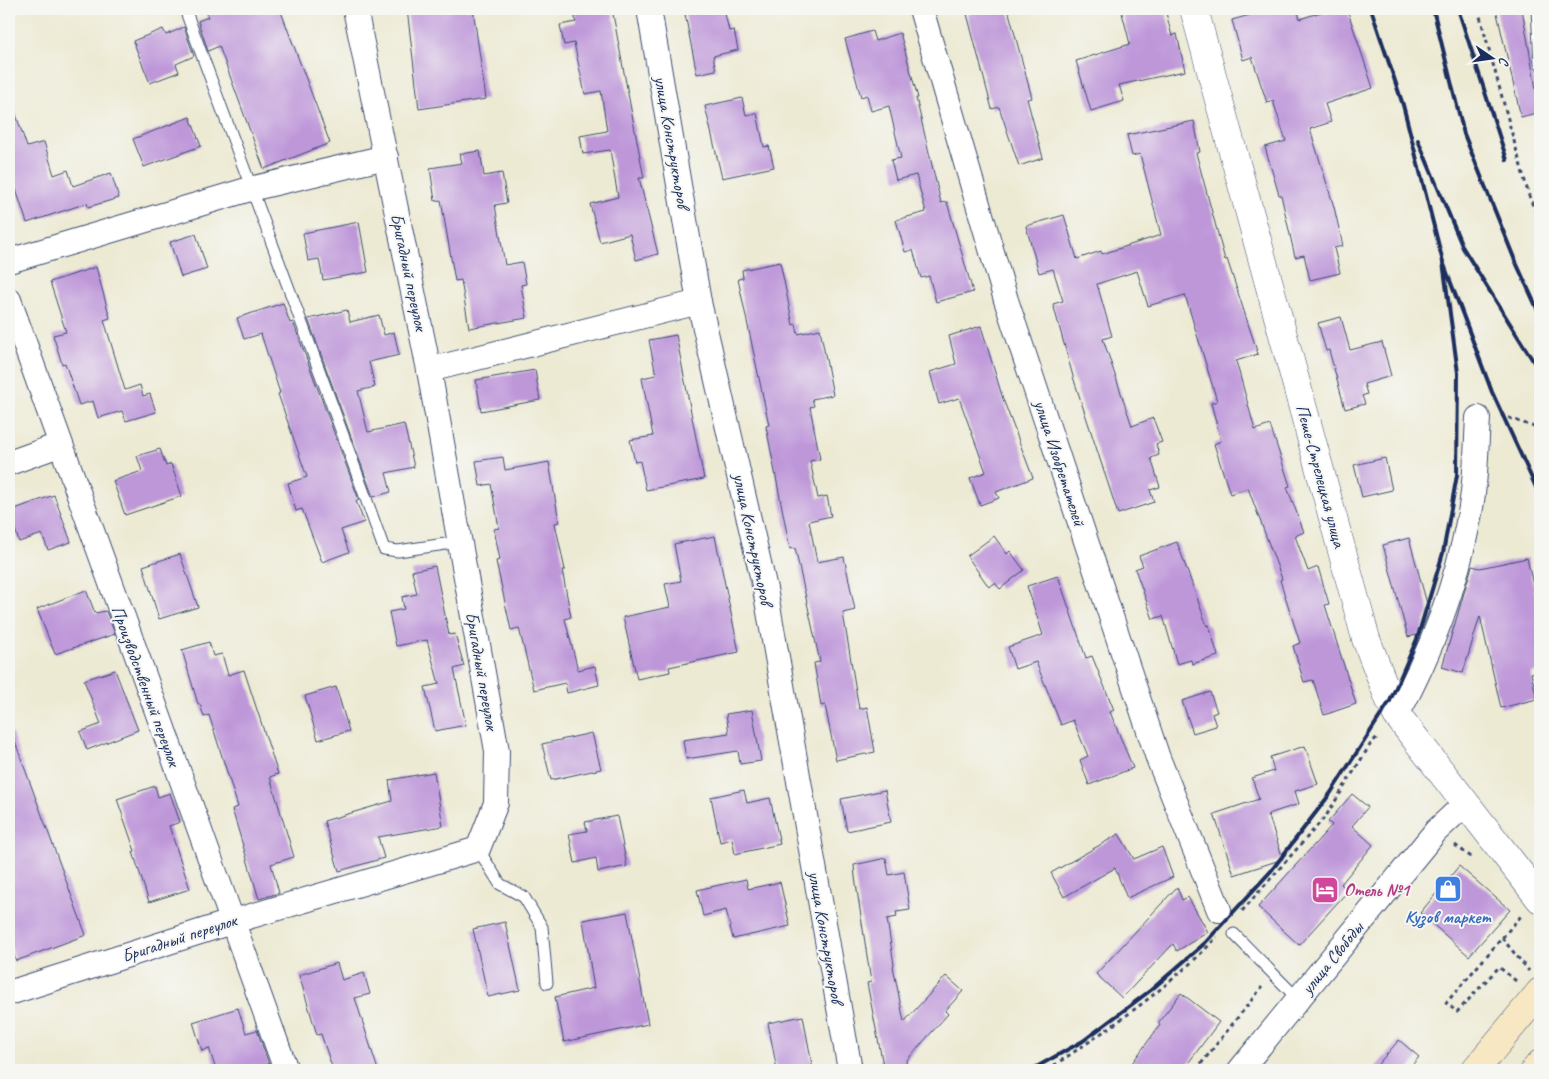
<svg xmlns="http://www.w3.org/2000/svg" width="1549" height="1079" font-family="Caveat,sans-serif">
  <style>
    .building { fill: #be97d9 }
    .lines { fill: none; stroke-linecap: round; stroke-linejoin: round }
    .service-casing { stroke: #3a4b70; stroke-width: 13 }
    .minor-casing { stroke: #3a4b70; stroke-width: 26 }
    .tertiary-casing { stroke: #3a4b70; stroke-width: 29 }
    .secondary-casing { stroke: #3a4b70; stroke-width: 29 }
    .path { stroke: #3a4b70; stroke-width: 3; stroke-dasharray: 4 4; stroke-linecap: butt }
    .service { stroke: #fff; stroke-width: 11 }
    .minor { stroke: #fff; stroke-width: 24 }
    .tertiary { stroke: #fff; stroke-width: 28 }
    .secondary { stroke: #f7e8c3; stroke-width: 28 }
    .rail { stroke: #1b2f5e; stroke-width: 4 }
    .labels { text-anchor: middle; stroke-width: 4; stroke-linejoin: round; paint-order: stroke }
    .street-label { font-size: 18px; fill: #1b2f5e; stroke: #f6f6f2 }
    .hotel-label { font-size: 18px; font-weight: bold; fill: #b23c85; stroke: #f6f6f2; text-anchor: start }
    .shop-label { font-size: 18px; font-weight: bold; fill: #366cbe; stroke: #f6f6f2 }
  </style>
  <rect width="100%" height="100%" fill="#f6f6f2"/>
  <filter id="ink" filterUnits="userSpaceOnUse"><feTurbulence type="fractalNoise" baseFrequency=".02" numOctaves="2"/><feDisplacementMap in="SourceGraphic" scale="10" xChannelSelector="R" yChannelSelector="G"/><feConvolveMatrix kernelMatrix="1 2 1 2 8 2 1 2 1" color-interpolation-filters="sRGB"/></filter>
  <filter id="wash" filterUnits="userSpaceOnUse"><feTurbulence type="fractalNoise" baseFrequency=".0096" numOctaves="4" result="noise"/><feDisplacementMap in="SourceGraphic" scale="20" xChannelSelector="R" yChannelSelector="G"/><feGaussianBlur stdDeviation="1.12" result="paint"/><feColorMatrix in="noise" values="0 0 0 0 0 0 0 0 0 0 0 0 0 0 0 0 0 1.4 0 .05"/><feComposite in="paint" operator="in"/></filter>
  <g filter="url(#wash)">
    <rect width="100%" height="100%" fill="#edead4"/>
    <g id="blocks">
      <g class="building">
        <polygon points="204,9 280,9 330,143 264,169 219,46 208,51 198,21 208,17"/>
        <polygon points="407,9 473,9 486,99 419,109"/>
        <polygon points="573,9 612,9 644,178 639,178 658,254 636,260 630,234 600,242 590,204 618,197 610,150 583,154 580,136 607,131 601,91 585,94 574,43 564,45 560,25 576,22"/>
        <polygon points="684,9 724,9 729,31 734,30 738,50 713,56 716,70 697,74"/>
        <polygon points="984,9 1008,9 1032,98 1027,99 1043,158 1019,166 999,107 992,109 967,14"/>
        <polygon points="1121,9 1165,9 1172,36 1177,34 1185,71 1119,85 1124,101 1091,111 1076,61 1130,44"/>
        <polygon points="1271,9 1297,9 1300,19 1330,9 1347,9 1373,88 1325,104 1331,122 1310,129 1334,207 1343,246 1334,248 1340,273 1310,280 1304,255 1295,257 1281,195 1279,195 1265,147 1286,141 1273,101 1267,103 1252,57 1243,60 1232,20"/>
        <polygon points="1496,9 1522,9 1540,112 1521,117"/>
        <polygon points="184,27 194,56 176,64 179,72 150,83 133,41 163,29 166,35"/>
        <polygon points="872,31 875,41 900,33 918,98 916,98 941,203 947,202 973,292 936,302 929,276 921,278 913,250 905,252 896,220 926,212 916,175 896,180 891,160 901,158 889,106 871,111 867,95 861,97 845,39"/>
        <polygon points="742,98 746,115 757,113 764,147 769,146 774,167 722,178 705,106"/>
        <polygon points="9,103 12,103 27,147 44,142 54,175 68,170 73,186 111,173 119,198 88,207 87,203 27,223 9,168"/>
        <polygon points="190,117 201,146 144,167 133,139"/>
        <polygon points="1194,121 1200,152 1196,153 1225,260 1227,259 1258,354 1236,361 1255,430 1270,425 1290,486 1287,487 1304,532 1295,536 1308,571 1318,567 1329,604 1325,605 1356,704 1324,715 1313,680 1304,682 1293,646 1300,643 1280,580 1282,579 1248,488 1230,494 1214,444 1221,441 1211,403 1217,401 1185,295 1148,306 1137,271 1097,284 1112,336 1103,339 1132,426 1153,418 1162,442 1156,444 1159,455 1151,458 1160,487 1150,490 1154,502 1118,514 1074,380 1053,304 1063,301 1053,269 1039,273 1026,226 1064,215 1077,259 1101,251 1102,254 1161,235 1140,154 1132,156 1127,135"/>
        <polygon points="480,151 484,176 502,173 507,203 495,205 505,265 522,262 526,284 521,285 527,318 469,328 461,280 455,281 441,200 435,201 430,168 462,163 460,154"/>
        <polygon points="359,222 368,272 323,280 319,259 308,261 303,233"/>
        <polygon points="196,234 207,269 181,277 170,242"/>
        <polygon points="780,262 793,325 796,324 798,334 820,329 833,395 812,399 814,406 810,407 820,459 810,461 818,498 827,496 831,516 809,521 817,562 844,557 855,610 843,613 859,709 867,707 875,752 836,760 825,705 821,706 814,663 820,662 795,548 790,549 766,426 769,425 738,279 743,278 742,270"/>
        <polygon points="96,267 110,318 104,320 125,390 140,385 143,396 150,394 156,412 126,421 122,411 98,418 93,401 79,405 65,363 62,364 53,335 66,332 50,282"/>
        <polygon points="283,303 290,323 293,322 303,349 359,500 356,501 364,522 341,530 349,552 322,562 302,509 296,511 288,483 307,477 278,394 280,393 261,334 244,339 237,318"/>
        <polygon points="347,310 350,322 379,315 384,335 394,332 399,355 369,362 375,387 358,391 368,432 404,424 414,467 386,473 391,492 373,497 308,319"/>
        <polygon points="1341,317 1350,350 1382,342 1391,376 1364,384 1367,394 1362,396 1365,404 1345,409 1329,350 1326,351 1318,323"/>
        <polygon points="981,326 1003,399 1033,478 996,492 999,498 980,505 970,478 986,472 959,398 939,404 930,372 956,364 949,336"/>
        <polygon points="676,335 704,479 646,490 640,461 635,462 630,440 653,436 642,378 656,375 649,340"/>
        <polygon points="535,370 540,400 481,411 476,380"/>
        <polygon points="160,449 166,466 171,464 182,496 125,515 113,481 142,471 137,456"/>
        <polygon points="503,457 505,470 549,462 559,522 555,523 565,570 562,570 571,617 565,619 578,670 595,666 599,685 567,693 565,683 534,690 519,628 511,630 496,561 500,560 494,529 499,528 491,484 480,486 476,461"/>
        <polygon points="1385,458 1392,490 1362,497 1354,465"/>
        <polygon points="54,495 71,542 48,550 42,534 19,542 9,511"/>
        <polygon points="715,536 739,652 669,667 670,672 637,679 623,617 670,607 665,584 681,581 674,544"/>
        <polygon points="994,536 1007,554 1010,551 1024,570 1000,589 995,583 989,587 967,556"/>
        <polygon points="1409,538 1429,611 1420,634 1408,637 1383,545"/>
        <polygon points="1177,542 1207,626 1209,625 1218,656 1192,664 1191,660 1177,664 1163,616 1153,619 1135,569 1143,566 1139,556"/>
        <polygon points="180,554 198,607 159,619 143,566"/>
        <polygon points="1527,558 1540,616 1540,671 1531,673 1537,699 1501,708 1480,616 1463,673 1442,667 1472,566 1480,568"/>
        <polygon points="435,566 449,635 455,634 464,666 454,669 466,725 435,731 425,687 439,684 427,640 396,646 389,612 404,609 402,597 417,594 412,571"/>
        <polygon points="1058,576 1086,658 1092,656 1114,710 1110,712 1133,768 1089,785 1080,760 1088,756 1073,720 1061,725 1036,662 1015,669 1008,647 1043,635 1027,586"/>
        <polygon points="86,590 95,613 106,611 115,634 55,654 37,609"/>
        <polygon points="209,642 213,656 222,654 228,675 244,670 278,774 270,777 294,857 271,864 279,893 259,899 232,809 238,807 209,715 204,717 200,704 198,704 182,650"/>
        <polygon points="115,670 138,730 87,750 80,732 101,724 84,680"/>
        <polygon points="336,687 349,731 318,740 305,696"/>
        <polygon points="1210,692 1217,712 1212,714 1216,726 1193,733 1182,701"/>
        <polygon points="752,710 761,761 740,764 738,751 686,759 683,740 729,733 726,714"/>
        <polygon points="11,731 86,935 16,961 9,942 9,732"/>
        <polygon points="592,733 601,769 551,780 542,744"/>
        <polygon points="1305,746 1318,784 1295,791 1299,804 1268,814 1283,859 1234,875 1214,814 1259,799 1252,778 1274,771 1270,757"/>
        <polygon points="434,772 443,826 378,837 384,858 339,871 324,821 392,801 389,780"/>
        <polygon points="155,786 158,797 170,793 180,822 169,826 190,889 149,902 133,852 135,851 117,799"/>
        <polygon points="744,790 747,803 770,798 780,844 735,854 732,839 720,842 711,797"/>
        <polygon points="885,790 891,822 847,831 841,799"/>
        <polygon points="1352,794 1368,807 1352,826 1373,845 1341,884 1348,891 1299,945 1258,907 1332,825 1328,822"/>
        <polygon points="617,816 627,866 598,872 596,858 575,863 569,834 587,831 585,822"/>
        <polygon points="1119,834 1134,859 1162,847 1173,877 1127,898 1115,868 1064,897 1051,873"/>
        <polygon points="886,858 889,875 904,872 910,910 896,912 897,917 887,919 894,965 893,966 904,1022 946,976 963,991 945,1011 948,1014 906,1061 908,1070 884,1070 867,983 871,982 855,877 854,865"/>
        <polygon points="1459,866 1510,910 1469,956 1420,913"/>
        <polygon points="746,879 748,889 780,882 790,926 733,939 726,910 703,916 697,890"/>
        <polygon points="1177,887 1182,900 1188,897 1208,932 1177,951 1173,944 1122,998 1096,974"/>
        <polygon points="627,912 648,1024 564,1042 555,997 594,988 583,920"/>
        <polygon points="505,922 520,990 488,997 473,929"/>
        <polygon points="337,963 342,980 364,973 370,994 355,998 378,1070 333,1070 321,1034 317,1035 299,975"/>
        <polygon points="1181,993 1219,1022 1183,1070 1127,1070 1160,1025 1158,1023"/>
        <polygon points="238,1008 246,1033 257,1030 271,1070 216,1070 209,1048 202,1051 193,1022"/>
        <polygon points="803,1016 813,1070 777,1070 768,1023"/>
        <polygon points="1399,1040 1419,1057 1408,1070 1373,1070"/>
      </g>
    </g>
  </g>
  <g filter="url(#ink)">
    <use href="#blocks" fill-opacity="0" stroke="#3a4b70" stroke-width="1"/>
    <g class="lines">
      <g class="service-casing">
        <g id="service">
          <path d="M185,9C251,189 320,368 384,549L398,551L459,542"/>
          <polyline points="1537,9 1540,63"/>
          <polyline points="478,849 500,884 524,897 542,927 547,983"/>
          <polyline points="1234,934 1298,999"/>
        </g>
      </g>
      <g class="minor-casing">
        <g id="minor">
          <polyline points="649,9 699,302 765,589 850,1070"/>
          <polyline points="921,9 1006,300 1158,758 1219,910"/>
          <polyline points="9,261 250,189 386,157"/>
          <polyline points="9,300 286,1070"/>
          <polyline points="429,370 699,302"/>
          <polyline points="9,463 59,445"/>
          <path d="M1397,715C1430,654 1456,586 1469,518C1476,485 1476,451 1478,418"/>
          <polyline points="9,993 231,922 478,849 496,803 497,751 429,370 355,9"/>
          <polyline points="1240,1070 1436,831 1465,804"/>
        </g>
      </g>
      <g class="tertiary-casing">
        <polyline id="tertiary" points="1194,9 1366,639 1390,701 1397,715 1540,899"/>
      </g>
      <g class="secondary-casing">
        <g id="secondary">
          <polyline points="1475,1070 1540,992"/>
          <polyline points="1535,1070 1540,1064"/>
        </g>
      </g>
      <g class="path">
        <polyline points="1478,9 1529,196 1540,222"/>
        <polyline points="1501,415 1540,429"/>
        <polyline points="1455,845 1474,859"/>
        <polyline points="1242,911 1326,816 1370,745 1379,735"/>
        <polyline points="1502,938 1529,971"/>
        <polyline points="1516,981 1499,967 1457,1012 1446,1003 1521,916"/>
        <path d="M1047,1070C1107,1030 1167,990 1217,937"/>
        <polyline points="1196,1070 1262,987"/>
      </g>
      <use href="#service" class="service"/>
      <use href="#minor" class="minor"/>
      <use href="#tertiary" class="tertiary"/>
      <use href="#secondary" class="secondary"/>
      <g class="rail">
        <polyline points="1371,9 1403,105 1443,262 1492,392 1540,496"/>
        <polyline points="1433,9 1464,134 1514,258 1540,315"/>
        <polyline points="1458,9 1507,160"/>
        <polyline points="1418,140 1463,248 1540,372"/>
        <polyline points="1031,1070 1083,1041 1151,990 1205,943 1271,871 1330,794 1390,701 1417,639 1443,553 1457,475 1458,373 1443,262"/>
      </g>
    </g>
  </g>
  <defs>
    <g id="shop-square" transform="scale(1.4375)"><rect x="-9" y="-9" width="18" height="18" rx="4" fill="#3f7fe0" stroke="#f6f6f2"/><path d="M-5-2.5h2.3a2.7 3.5 0 0 1 5.4 0H5L5.5 6h-11ZM-1.5-2.5h3a1.5 2.3 0 0 0-3 0Z" fill="#fff"/></g>
    <g id="hotel-square" transform="scale(1.4375)"><rect x="-9" y="-9" width="18" height="18" rx="4" fill="#d1479c" stroke="#f6f6f2"/><path d="M-6-4.5h1.5V1H6V5H4.5V3h-9V5H-6ZM-4 0a1.8 1.8 0 1 1 3.6 0ZM.5 0V-2.5h3Q6-2.5 6 0Z" fill="#fff"/></g>
  </defs>
  <g fill-rule="evenodd">
    <use href="#shop-square" x="1448" y="889"/>
    <use href="#hotel-square" x="1325" y="890"/>
  </g>
  <g class="labels">
    <g class="street-label">
      <text transform="translate(672 142) rotate(80)" y="6">улица Конструкторов</text>
      <text transform="translate(409 272) rotate(78)" y="6">Бригадный переулок</text>
      <text transform="translate(1060 463) rotate(72)" y="6">улица Изобретателей</text>
      <text transform="translate(1321 476) rotate(75)" y="6">Пеше-Стрелецкая улица</text>
      <text transform="translate(753 539) rotate(78)" y="6">улица Конструкторов</text>
      <text transform="translate(482 671) rotate(80)" y="6">Бригадный переулок</text>
      <text transform="translate(146 686) rotate(70)" y="6">Производственный переулок</text>
      <text transform="translate(826 937) rotate(80)" y="6">улица Конструкторов</text>
      <text transform="translate(179 938) rotate(-18)" y="6">Бригадный переулок</text>
      <text transform="translate(1332 958) rotate(-51)" y="6">улица Свободы</text>
    </g>
    <g class="hotel-label">
      <text x="1344" y="896">Отель №1</text>
    </g>
    <g class="shop-label">
      <text x="1448" y="923">Кузов маркет</text>
    </g>
  </g>
  <rect width="1549" height="1079" fill="none" stroke="#f6f6f2" stroke-width="30"/>
  <g transform="translate(1492 58) rotate(103)" stroke="#f6f6f2" stroke-width="4" paint-order="stroke">
  <path d="M0-4L9 19L0 12L-9 19Z" fill="#1b2f5e"/>
  <text y="-8" font-size="14" font-weight="bold" text-anchor="middle" fill="#1b2f5e">С</text>
  </g>
</svg>
